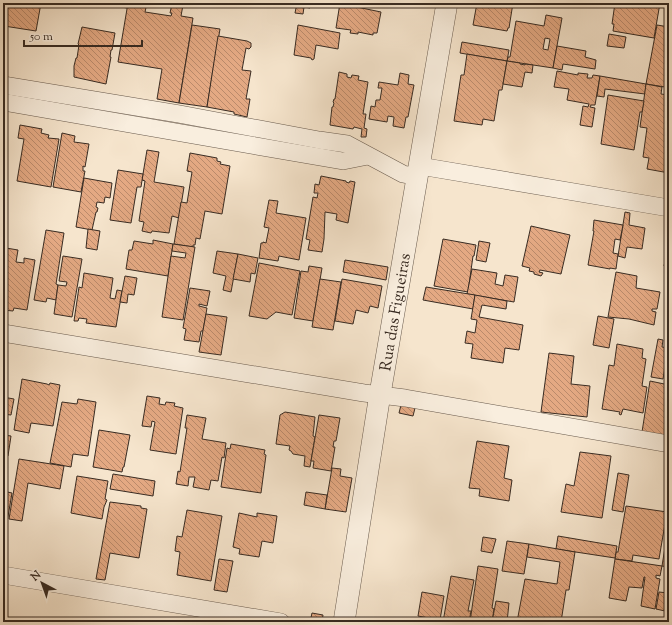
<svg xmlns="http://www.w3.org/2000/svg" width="672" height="625" font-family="'Sorts Mill Goudy',serif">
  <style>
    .building { fill: url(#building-back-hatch); stroke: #382b22; fill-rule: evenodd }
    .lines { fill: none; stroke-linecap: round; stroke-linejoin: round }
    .minor-casing { stroke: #685a4d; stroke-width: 18 }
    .tertiary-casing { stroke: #685a4d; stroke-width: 22 }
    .minor { stroke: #f9eede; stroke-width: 17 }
    .tertiary { stroke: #f9eede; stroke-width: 21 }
    .labels { text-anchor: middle; stroke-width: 3; stroke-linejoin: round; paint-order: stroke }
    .street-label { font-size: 16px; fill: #382b22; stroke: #f9eede }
  </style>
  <defs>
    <pattern id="building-back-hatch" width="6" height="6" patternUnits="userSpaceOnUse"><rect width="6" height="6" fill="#e4a983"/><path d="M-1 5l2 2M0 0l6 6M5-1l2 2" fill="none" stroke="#ba8a6b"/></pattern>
  </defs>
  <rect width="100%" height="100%" fill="#f6e5cd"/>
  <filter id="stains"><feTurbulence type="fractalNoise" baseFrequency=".005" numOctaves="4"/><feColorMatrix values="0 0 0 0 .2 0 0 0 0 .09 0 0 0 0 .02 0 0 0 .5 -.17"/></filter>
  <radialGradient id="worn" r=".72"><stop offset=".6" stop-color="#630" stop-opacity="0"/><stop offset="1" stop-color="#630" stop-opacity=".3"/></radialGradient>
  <g class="building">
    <polygon points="3,3 41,3 36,31 4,26 3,33"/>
    <polygon points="99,3 128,3 127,8"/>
    <polygon points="128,3 147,3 145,12 171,16 172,13 170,13 172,4 183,5 181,16 193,18 179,103 157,99 162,69 118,62"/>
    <polygon points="167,3 193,3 192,7"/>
    <polygon points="297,3 311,3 310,8 304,7 303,14 295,13"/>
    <polygon points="340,3 353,3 352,6 381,12 377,33 373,33 373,35 358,32 358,34 350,33 351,30 336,28"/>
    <polygon points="477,3 513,3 509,28 508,28 507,31 473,25"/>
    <polygon points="615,3 660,3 654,38 613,31 614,24 612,24"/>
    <path d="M546,15L562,18L553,68L507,61L508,57H510L516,21L544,26ZM545,38L550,39L548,50L543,49Z"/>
    <polygon points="192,25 220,29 207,107 179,103"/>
    <polygon points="298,25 340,33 338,49 316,45 314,59 312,60 311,58 294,55"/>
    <polygon points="657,25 669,27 669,64 665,87 646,84"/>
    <polygon points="82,27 115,33 112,50 111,50 110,57 111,57 106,84 74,77 74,66 76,58 77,58 79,45 78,44"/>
    <polygon points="609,34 626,37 624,48 607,46"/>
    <polygon points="218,36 247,41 251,43 251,47 249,49 246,48 242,70 251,71 246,99 250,99 247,117 234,114 234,112 207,107"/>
    <polygon points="462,42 509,50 507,61 460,53"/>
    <polygon points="557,46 586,51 585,57 596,60 595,69 563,64 562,70 553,68"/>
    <polygon points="467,54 507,61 502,90 499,90 494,121 483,119 482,125 454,121 461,75 464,75"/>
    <polygon points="507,61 520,63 520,64 525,65 525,64 533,65 532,73 525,72 522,87 503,84"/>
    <polygon points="557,71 578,75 578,73 588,74 587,78 592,78 593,75 600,76 595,105 591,105 590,107 595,108 592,127 580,125 583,106 588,107 589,104 567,100 569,89 554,87"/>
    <polygon points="339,72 347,74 347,77 351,78 352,75 359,76 358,80 368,82 363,114 366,114 364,128 367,129 366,137 361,137 362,129 354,127 353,129 330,125 332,107 333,107 334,103 333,102 334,99 335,99"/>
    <polygon points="400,73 409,75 408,84 414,85 408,117 406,117 404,128 393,126 394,117 388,116 387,122 369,119 371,106 375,107 376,100 380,100 382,88 378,88 379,82 398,85"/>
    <polygon points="600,76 646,84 645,94 605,89 604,97 597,96"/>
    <polygon points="646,84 662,87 661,94 669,95 665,120 669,121 669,173 647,169 649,158 643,157 647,128 640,127"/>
    <polygon points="608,95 644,101 642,112 640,112 634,150 601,144"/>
    <polygon points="20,125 42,129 41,133 49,135 48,138 59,139 51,187 17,181 24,139 18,138"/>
    <polygon points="62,133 75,136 74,142 89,144 85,167 83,166 83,171 85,171 81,192 53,187"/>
    <polygon points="147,150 159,152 154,182 184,187 179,218 172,216 169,233 152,231 151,233 142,231 144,222 139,221 145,181 142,180"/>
    <polygon points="190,153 217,158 217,161 221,162 220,164 230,166 222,214 205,211 200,239 196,238 195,245 193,245 193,247 174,244 181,202 187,203 192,172 187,171"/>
    <polygon points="118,170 143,174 141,187 137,187 131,223 110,220"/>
    <polygon points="321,176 346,181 346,182 349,183 350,181 355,182 348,223 336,220 337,214 325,212 324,239 322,252 308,250 310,240 306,239 313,197 317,198 318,193 314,193 315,184 319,185"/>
    <polygon points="84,178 112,183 110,198 105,197 104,203 97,202 96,207 98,208 97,212 96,212 92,230 76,227"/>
    <polygon points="269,200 278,201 276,213 306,218 299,260 279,256 278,261 259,258 261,243 263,243 263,242 266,243 269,228 264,227"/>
    <polygon points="625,212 630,213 629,225 645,228 642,249 627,247 625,258 618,256"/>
    <polygon points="3,215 6,216 3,233"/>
    <polygon points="594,220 623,225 620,240 615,239 613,253 618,254 616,269 610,268 610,269 588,265 594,231 593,231"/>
    <polygon points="531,226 570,235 561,274 540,270 539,272 543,273 541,276 534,274 534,272 529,271 530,268 522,266"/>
    <polygon points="88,229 100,231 97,250 86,248"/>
    <polygon points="46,230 64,233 56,284 58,285 56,300 47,298 46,302 34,300"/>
    <polygon points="443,239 476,245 474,256 473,256 468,292 434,286"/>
    <polygon points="153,240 173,244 168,276 126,269 129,250 132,250 134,241 153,244"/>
    <polygon points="479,241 490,243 486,262 476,260"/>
    <polygon points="173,244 195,247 183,320 162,317 171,256 185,258 186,253 172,251"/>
    <polygon points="6,248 18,250 16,262 24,263 24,258 35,260 27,310 14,308 13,311 3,310 3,267"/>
    <polygon points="217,251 238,254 231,292 223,290 226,276 213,273"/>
    <polygon points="667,251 669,252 669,267 664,266"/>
    <polygon points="238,254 258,258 255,274 251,273 250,282 233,279"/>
    <polygon points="63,256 82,259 72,317 54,314 58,285 66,286 67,282 59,281"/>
    <polygon points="345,260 388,267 386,280 343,272"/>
    <polygon points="259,263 300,271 292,315 276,312 267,319 249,316"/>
    <polygon points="309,266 322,268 313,321 294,318 301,271 308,272"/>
    <polygon points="472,269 497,273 495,284 503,286 505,275 518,277 514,302 467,294"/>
    <polygon points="616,272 637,276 636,288 660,292 657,309 652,309 652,311 656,312 654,325 629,319 608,317"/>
    <polygon points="84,273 113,278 110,298 115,299 117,290 122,291 116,327 86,323 87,319 79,318 78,321 74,321 79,287 82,288"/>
    <polygon points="125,276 137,278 134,295 128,294 127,303 120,302"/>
    <polygon points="669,278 669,300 665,299"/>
    <polygon points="320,279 341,282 333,330 312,327"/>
    <polygon points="342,279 382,286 378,308 370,306 368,313 356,310 353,324 335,321"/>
    <polygon points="426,287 475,295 473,309 423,300"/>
    <polygon points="190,288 210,291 207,306 199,304 199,306 207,308 203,331 201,331 199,342 184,340 186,329 183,328"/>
    <polygon points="475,295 507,301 506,309 482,305 479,317 523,325 519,350 505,348 503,363 471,358 473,344 465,343 467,331 475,333 477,320 471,319"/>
    <polygon points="206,314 227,317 221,355 199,352"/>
    <polygon points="598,316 614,319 609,348 593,345"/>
    <polygon points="658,339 663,340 662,347 668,348 663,379 651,377"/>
    <polygon points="617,344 643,349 642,358 646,359 642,386 647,387 643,413 623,409 621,415 619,414 620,412 602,409 609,365 614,366"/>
    <polygon points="549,353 574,356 571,384 590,386 587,417 541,412"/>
    <polygon points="22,379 47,384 49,385 50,383 60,385 53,426 31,423 29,433 14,430"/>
    <polygon points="650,381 669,385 669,437 642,432"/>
    <polygon points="147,396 160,398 159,404 165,405 166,402 175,403 174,406 183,408 176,454 150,450 155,422 152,421 151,427 142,426"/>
    <polygon points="3,397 14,399 11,415 3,414"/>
    <polygon points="78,399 96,402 88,456 73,454 71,467 50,463 62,402 77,404"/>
    <polygon points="401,405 415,408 413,416 399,413"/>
    <polygon points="285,412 315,417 313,436 315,437 310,467 304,466 305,456 293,454 291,451 289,450 290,446 276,444 280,415"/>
    <polygon points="187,415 206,418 202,439 226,443 224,458 222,457 218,481 211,480 209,490 193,487 195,477 189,477 188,486 176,484 178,471 180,472 187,428 185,428"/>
    <polygon points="319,415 340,418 336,441 334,441 333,447 335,447 331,471 313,468 314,461 311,461"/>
    <polygon points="99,430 130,435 124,467 123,467 122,472 93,467"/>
    <polygon points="4,435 11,436 8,456 3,455"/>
    <polygon points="477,441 509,446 504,478 512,480 509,501 479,496 480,489 469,488"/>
    <polygon points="231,444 265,450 264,454 266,455 261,493 221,487 227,448 230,449"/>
    <polygon points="580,452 611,456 602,518 561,512 566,484 574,486"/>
    <polygon points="19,459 64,466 60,489 28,483 22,521 9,519"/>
    <polygon points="332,468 341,469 340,476 352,478 346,512 325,509"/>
    <polygon points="618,473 629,475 623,512 612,510"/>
    <polygon points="113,474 155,481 153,496 110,489"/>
    <polygon points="77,476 108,481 105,499 107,500 104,507 102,519 71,513"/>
    <polygon points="3,491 12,493 3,546"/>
    <polygon points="306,492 327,495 325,509 304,505"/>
    <polygon points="110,502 141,506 141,508 147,509 139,558 110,553 105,580 96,579"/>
    <polygon points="626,506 667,512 659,559 633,555 632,561 615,559 616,552 618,552"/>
    <polygon points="187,510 222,516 211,581 177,575 180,552 175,551 177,536 182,537"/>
    <polygon points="239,513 257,517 257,513 277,516 273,543 262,541 259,557 239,554 240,549 233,547"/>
    <polygon points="667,535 669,535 669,567 662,566"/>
    <polygon points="558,536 617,546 615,558 556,549"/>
    <polygon points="483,537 496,539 492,553 481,551"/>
    <polygon points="507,541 529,544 524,574 502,571"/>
    <polygon points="529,544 575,552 569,590 566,590 561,622 517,622 525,579 557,584 560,562 527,557"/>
    <polygon points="219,559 233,561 227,592 214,590"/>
    <polygon points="615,559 662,566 660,576 656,575 656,578 660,579 655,609 641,606 645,577 644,577 642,588 629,587 626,601 609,598"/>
    <polygon points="478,566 498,569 492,608 494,609 492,622 470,622"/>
    <polygon points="451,576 474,580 468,611 471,611 469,622 443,622"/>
    <polygon points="669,588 669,615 665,615 665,611 656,609 659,592 668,593"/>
    <polygon points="422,592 444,596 440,620 418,616"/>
    <polygon points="496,601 509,603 507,622 492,622"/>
    <polygon points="312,613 323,615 322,622 310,622"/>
  </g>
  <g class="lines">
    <g class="minor-casing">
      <g id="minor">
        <polyline points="3,85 179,114 319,140 347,144 403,174 418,177"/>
        <polyline points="3,102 343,161 368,156"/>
        <polyline points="420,166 669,208"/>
        <polyline points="3,333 364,393 405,398 669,444"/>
        <polyline points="3,575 281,622"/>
      </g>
    </g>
    <g class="tertiary-casing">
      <g id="tertiary">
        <path id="s1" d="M344,622L380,394L447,3"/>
      </g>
    </g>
    <use href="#minor" class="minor"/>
    <use href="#tertiary" class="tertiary"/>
  </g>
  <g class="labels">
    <g class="street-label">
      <text dy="6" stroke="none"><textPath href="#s1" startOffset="314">Rua das Figueiras</textPath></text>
    </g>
  </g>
  <rect width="672" height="625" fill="none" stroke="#f6e5cd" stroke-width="16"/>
  <rect x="4" y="4" width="664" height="617" fill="none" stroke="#382b22" stroke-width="2"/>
  <rect x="8" y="8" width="656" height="609" fill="none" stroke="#382b22"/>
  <g transform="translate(42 583) rotate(319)" stroke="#f9eede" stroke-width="3" paint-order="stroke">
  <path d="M0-3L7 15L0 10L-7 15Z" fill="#382b22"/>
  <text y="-6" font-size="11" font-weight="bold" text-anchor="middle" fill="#382b22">N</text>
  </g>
  <path d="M24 40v6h118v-6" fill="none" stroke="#382b22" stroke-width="2"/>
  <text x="30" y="40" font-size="12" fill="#382b22" stroke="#f9eede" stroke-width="3" paint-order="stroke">50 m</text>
  <rect width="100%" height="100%" filter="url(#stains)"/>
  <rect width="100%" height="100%" fill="url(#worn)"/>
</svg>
